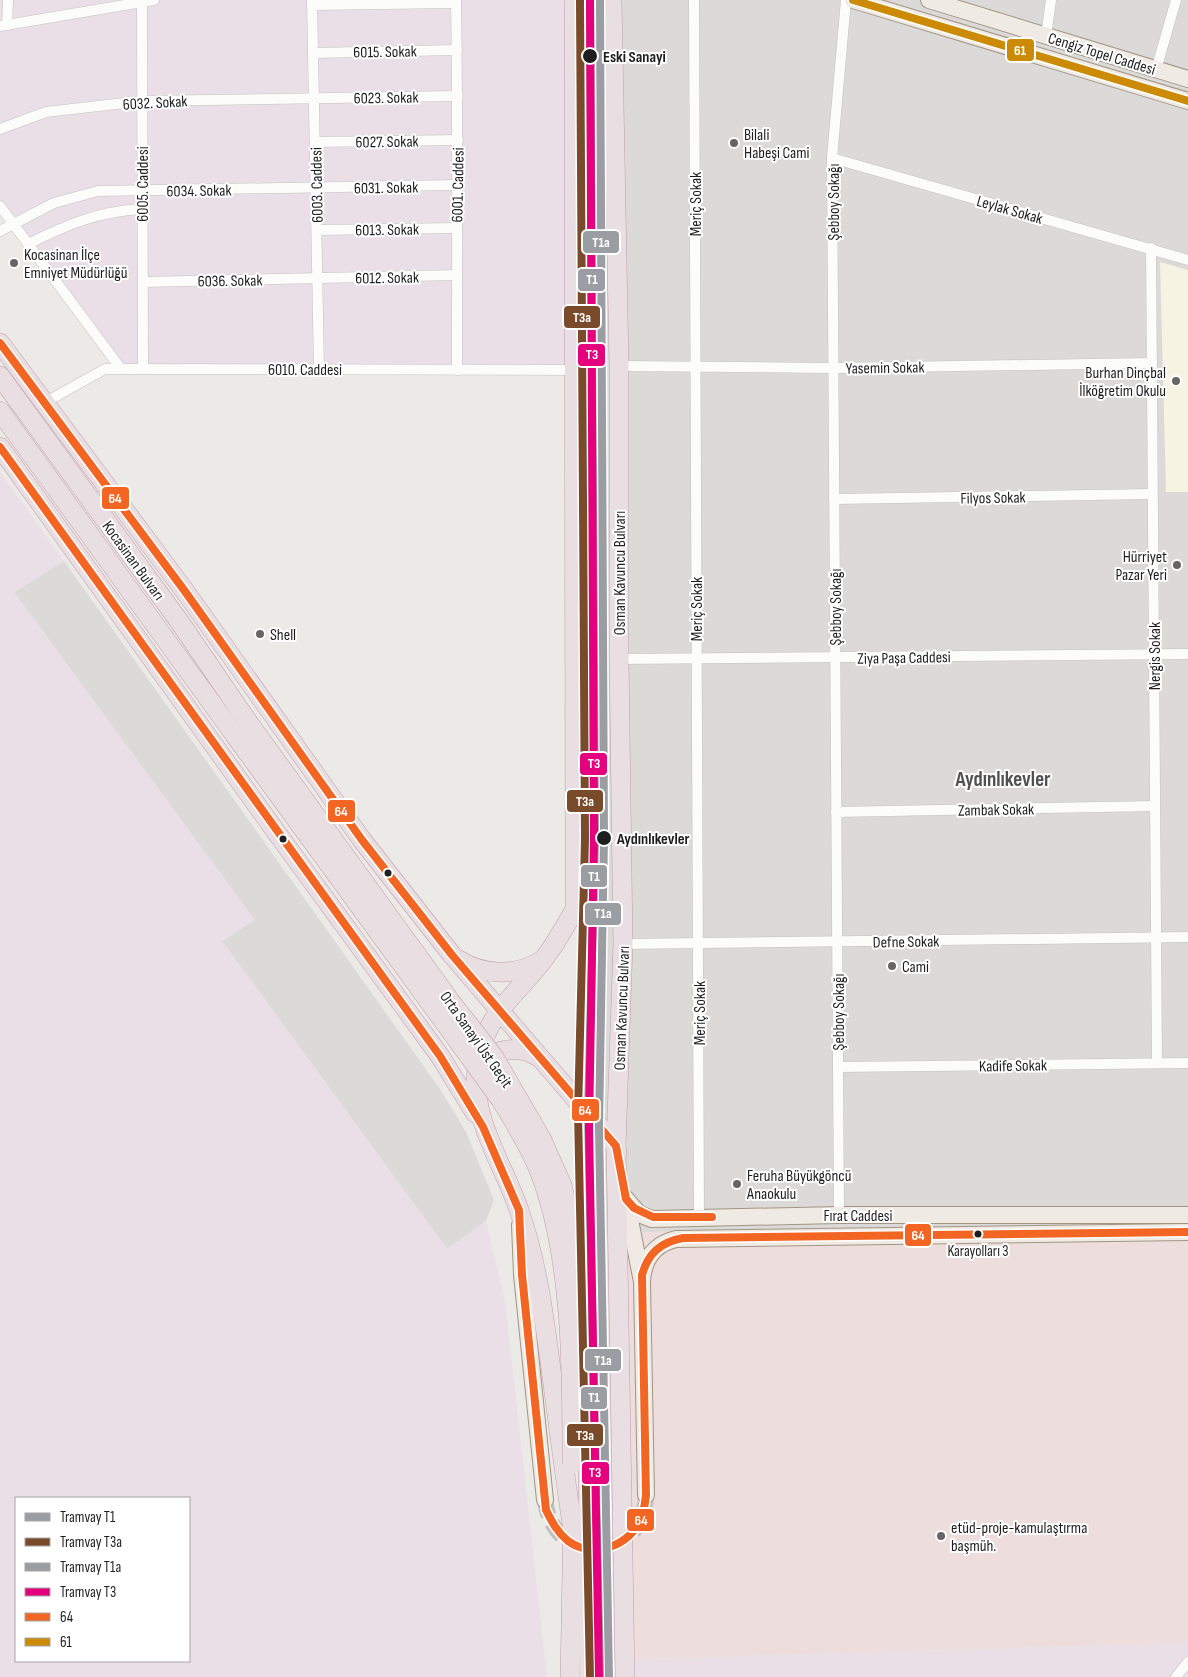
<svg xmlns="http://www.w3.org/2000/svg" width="1188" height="1677" font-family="'Sofia Sans Condensed',sans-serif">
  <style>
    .residential { fill: #dbdad8 }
    .commercial { fill: #edd }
    .industrial { fill: #eadfe7; fill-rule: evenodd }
    .education { fill: #f6f3e2 }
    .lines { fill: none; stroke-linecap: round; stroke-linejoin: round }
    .primary-tunnel { stroke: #c3c1bf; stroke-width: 16; stroke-dasharray: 16 8; stroke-linecap: butt }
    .street-casing { stroke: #c3c2c1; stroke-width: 11 }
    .primary-casing { stroke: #a39583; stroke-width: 18 }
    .highway-casing { stroke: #c29dac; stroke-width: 20 }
    .street { stroke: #fcfcfb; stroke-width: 10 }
    .primary { stroke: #f0eae4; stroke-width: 16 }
    .highway { stroke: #e9dee1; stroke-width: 19 }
    .highway-bridge-casing { stroke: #c29dac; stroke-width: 20; stroke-linecap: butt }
    .highway-bridge { stroke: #e9dee1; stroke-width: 19 }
    .bus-1-casing { stroke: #fff; stroke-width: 11 }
    .bus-2-casing { stroke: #fff; stroke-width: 11 }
    .bus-1 { stroke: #f26522; stroke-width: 8 }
    .bus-2 { stroke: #cc8b06; stroke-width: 8 }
    .tram-1-casing { stroke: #fff; stroke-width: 11 }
    .tram-2-casing { stroke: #fff; stroke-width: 11 }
    .tram-3-casing { stroke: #fff; stroke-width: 11 }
    .tram-4-casing { stroke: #fff; stroke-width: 11 }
    .tram-1 { stroke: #9a9ea2; stroke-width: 8 }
    .tram-2 { stroke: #7a4b2a; stroke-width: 8 }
    .tram-3 { stroke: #9a9ea2; stroke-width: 8 }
    .tram-4 { stroke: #e5007d; stroke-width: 8 }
    .stop-dot { fill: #1e1e1e; stroke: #fff; stroke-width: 2 }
    .poi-dot { fill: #666564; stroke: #fff; stroke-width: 2 }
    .labels { text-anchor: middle; stroke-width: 4; stroke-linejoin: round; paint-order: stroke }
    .bus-label { font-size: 15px; fill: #1e1e1e; stroke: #fff }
    .street-label { font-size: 16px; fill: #1e1e1e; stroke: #fff }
    .stop-label { font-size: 16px; font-weight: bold; fill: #1e1e1e; stroke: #fff; text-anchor: start }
    .poi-label { font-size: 16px; fill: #1e1e1e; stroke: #fff; text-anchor: start }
    .district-label { font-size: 21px; font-weight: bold; fill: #515151; stroke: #fff }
    .line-badge { stroke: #fff; stroke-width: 2 }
    .badge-label { font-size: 14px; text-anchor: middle; font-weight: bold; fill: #fff }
  </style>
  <rect width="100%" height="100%" fill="#eceae7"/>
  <g class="residential">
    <polygon points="596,0 1188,0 1188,1223 597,1233 595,1077 598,371"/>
    <polygon points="64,561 440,1089 466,1132 494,1200 486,1221 447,1249 222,941 254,920 14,592"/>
  </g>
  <polygon class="commercial" points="1188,1223 1188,1643 609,1660 597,1233"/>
  <g class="industrial">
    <polygon points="0,0 596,0 598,371 119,369 0,207"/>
    <path d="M0,472L64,561L14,592L255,920L222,941L447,1249L486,1221L505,1301L547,1677H0ZM16,1498H189V1661H16Z"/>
    <polygon points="1188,1643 1188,1677 609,1677 609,1660"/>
  </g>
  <polygon class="education" points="1160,262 1188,270 1188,492 1166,492"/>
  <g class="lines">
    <path class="primary-tunnel" d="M545,1500C553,1568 644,1564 646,1495"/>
    <g class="street-casing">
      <g id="street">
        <polyline points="142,0 143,369"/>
        <polyline points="312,0 319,370"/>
        <path d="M456,0C458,123 457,247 457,370"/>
        <polyline points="694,0 699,1217"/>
        <polyline points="312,5 456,3"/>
        <polyline points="7,25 8,0"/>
        <polyline points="0,26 154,0"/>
        <polyline points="1046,36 1051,0"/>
        <polyline points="313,53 457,50"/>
        <polyline points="1156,70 1176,0"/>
        <polyline points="0,129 46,112 142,101 458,96"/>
        <polyline points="315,142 458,140"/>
        <polyline points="832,158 1188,260"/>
        <polyline points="0,206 121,369"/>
        <polyline points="317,230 457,228"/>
        <polyline points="0,231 54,203 98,191 456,185"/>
        <path d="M28,244C66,225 99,211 142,209"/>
        <polyline points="1151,248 1157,1063"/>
        <polyline points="143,282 457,275"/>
        <polyline points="619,366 834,368 1152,363"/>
        <polyline points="44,403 105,369 575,370"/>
        <polyline points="834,499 1152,494"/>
        <polyline points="619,659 1188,654"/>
        <polyline points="836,812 1155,806"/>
        <polyline points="623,944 1188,937"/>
        <polyline points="838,1067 1188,1063"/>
        <polyline points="839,1215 832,158 846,0"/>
        <polyline points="1176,1677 1188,1662"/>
      </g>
    </g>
    <g class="primary-casing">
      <g id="primary">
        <polyline points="853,0 1188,101"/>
        <polyline points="929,0 1188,79"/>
        <polyline points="626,1199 639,1214 652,1219 839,1215 1188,1215"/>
        <polyline points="626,1199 642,1282 646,1495"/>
        <polyline points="520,1225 522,1275 545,1500"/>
        <path d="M642,1282C643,1260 654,1244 676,1239L1188,1232"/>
      </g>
    </g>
    <g class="highway-casing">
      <g id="highway">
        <polyline points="612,0 619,366 619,659 623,944 616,1146 625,1677"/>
        <polyline points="0,343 184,590 362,840 452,955 616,1146 617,1152"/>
        <polyline points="0,376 179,621 248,722"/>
        <polyline points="0,411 234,734"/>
        <polyline points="0,447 274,829 440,1056 475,1113"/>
        <path d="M459,960C484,976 516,976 541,961"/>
        <path d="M481,1064C497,1047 521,1045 540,1058"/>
        <polyline points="588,1465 589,1677"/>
        <path d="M573,1531C565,1477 558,1423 551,1369C544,1316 537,1261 519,1210C501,1158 466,1113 479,1056C488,1012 518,993 543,960C556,944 565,926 575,909L574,0"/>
        <polyline points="570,1677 573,1518"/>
      </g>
    </g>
    <use href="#street" class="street"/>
    <use href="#primary" class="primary"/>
    <use href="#highway" class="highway"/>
    <g class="highway-bridge-casing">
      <g id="highway-bridge">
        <polyline points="248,722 451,1002 494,1057 542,1140 562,1185 572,1228 588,1393 588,1465"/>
        <path d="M234,734L501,1100C515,1123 529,1145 539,1170C573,1257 572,1372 572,1464"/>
      </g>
    </g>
    <use href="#highway-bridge" class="highway-bridge"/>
    <g class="bus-1-casing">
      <g id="bus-1">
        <polyline points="0,343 184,590 362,840 452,955 616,1146 626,1199 634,1208 653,1217 712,1217"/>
        <path d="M0,447L440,1056L483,1127L519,1210L522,1275L546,1510C552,1522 557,1532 568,1541C594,1560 630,1545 642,1518C644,1511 645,1502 646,1495L642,1275C648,1253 661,1242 683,1238L1188,1232"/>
      </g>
    </g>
    <g class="bus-2-casing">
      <polyline id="bus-2" points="853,0 1188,101"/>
    </g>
    <use href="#bus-1" class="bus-1"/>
    <use href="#bus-2" class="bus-2"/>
    <g class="tram-1-casing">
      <polyline id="tram-1" points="590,0 595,839 588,1113 600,1677"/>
    </g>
    <g class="tram-2-casing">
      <polyline id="tram-2" points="580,0 585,839 578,1113 590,1677"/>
    </g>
    <g class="tram-3-casing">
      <polyline id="tram-3" points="600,0 604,838 599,1127 609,1677"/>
    </g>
    <g class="tram-4-casing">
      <polyline id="tram-4" points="590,0 594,838 589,1127 599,1677"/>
    </g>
    <use href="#tram-1" class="tram-1"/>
    <use href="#tram-2" class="tram-2"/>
    <use href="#tram-3" class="tram-3"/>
    <use href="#tram-4" class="tram-4"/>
  </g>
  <g class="stop-dot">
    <circle cx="590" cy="56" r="8"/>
    <circle cx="604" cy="838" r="8"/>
    <circle cx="283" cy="839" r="4.5"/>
    <circle cx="388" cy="873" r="4.5"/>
    <circle cx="978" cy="1234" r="4.5"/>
  </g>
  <g class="poi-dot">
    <circle cx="734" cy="143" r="5"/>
    <circle cx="14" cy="263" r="5"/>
    <circle cx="1176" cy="381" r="5"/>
    <circle cx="1177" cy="565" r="5"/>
    <circle cx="260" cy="634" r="5"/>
    <circle cx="892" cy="966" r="5"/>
    <circle cx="737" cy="1184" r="5"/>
    <circle cx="941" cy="1536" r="5"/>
  </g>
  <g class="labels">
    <g class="bus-label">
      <text x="978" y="1256">Karayolları 3</text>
    </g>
    <g class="street-label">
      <text transform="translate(385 51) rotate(-1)" y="6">6015. Sokak</text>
      <text transform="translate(1102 53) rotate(17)" y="6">Cengiz Topel Caddesi</text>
      <text transform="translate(386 97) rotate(-1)" y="6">6023. Sokak</text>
      <text transform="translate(155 102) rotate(-3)" y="6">6032. Sokak</text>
      <text transform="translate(387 141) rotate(-1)" y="6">6027. Sokak</text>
      <text transform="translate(142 184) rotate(-90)" y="6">6005. Caddesi</text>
      <text transform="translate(316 185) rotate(-91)" y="6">6003. Caddesi</text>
      <text transform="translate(457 185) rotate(-89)" y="6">6001. Caddesi</text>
      <text transform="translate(386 187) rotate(-1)" y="6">6031. Sokak</text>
      <text transform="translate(199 190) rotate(-1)" y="6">6034. Sokak</text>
      <text transform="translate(833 202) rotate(-90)" y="6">Şebboy Sokağı</text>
      <text transform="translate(695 204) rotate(-90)" y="6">Meriç Sokak</text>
      <text transform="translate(1010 209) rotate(16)" y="6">Leylak Sokak</text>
      <text transform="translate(387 229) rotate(-1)" y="6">6013. Sokak</text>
      <text transform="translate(387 277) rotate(-1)" y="6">6012. Sokak</text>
      <text transform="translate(230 280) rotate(-1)" y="6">6036. Sokak</text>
      <text transform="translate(885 367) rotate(-1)" y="6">Yasemin Sokak</text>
      <text x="305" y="375">6010. Caddesi</text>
      <text transform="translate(993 497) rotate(-1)" y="6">Filyos Sokak</text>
      <text transform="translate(134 560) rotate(54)" y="6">Kocasinan Bulvarı</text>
      <text transform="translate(619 573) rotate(-90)" y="6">Osman Kavuncu Bulvarı</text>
      <text transform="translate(835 607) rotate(-90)" y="6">Şebboy Sokağı</text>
      <text transform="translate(696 609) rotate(-90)" y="6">Meriç Sokak</text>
      <text transform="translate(1154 656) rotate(-90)" y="6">Nergis Sokak</text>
      <text transform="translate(904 657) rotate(-1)" y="6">Ziya Paşa Caddesi</text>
      <text transform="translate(996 809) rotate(-1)" y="6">Zambak Sokak</text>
      <text transform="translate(906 941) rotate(-1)" y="6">Defne Sokak</text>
      <text transform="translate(621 1008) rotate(-88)" y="6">Osman Kavuncu Bulvarı</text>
      <text transform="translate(838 1012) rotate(-90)" y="6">Şebboy Sokağı</text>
      <text transform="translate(699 1013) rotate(-90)" y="6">Meriç Sokak</text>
      <text transform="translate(477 1039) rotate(55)" y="6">Orta Sanayi Üst Geçit</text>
      <text transform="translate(1013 1065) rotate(-1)" y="6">Kadife Sokak</text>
      <text x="858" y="1221">Fırat Caddesi</text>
    </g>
    <g class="stop-label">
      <text x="603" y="62">Eski Sanayi</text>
      <text x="617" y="844">Aydınlıkevler</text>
    </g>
    <g class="poi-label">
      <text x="744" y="140">Bilali<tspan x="744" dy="18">Habeşi Cami</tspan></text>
      <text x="24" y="260">Kocasinan İlçe<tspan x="24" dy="18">Emniyet Müdürlüğü</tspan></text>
      <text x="1166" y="378" text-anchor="end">Burhan Dinçbal<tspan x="1166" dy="18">İlköğretim Okulu</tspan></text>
      <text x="1167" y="562" text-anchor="end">Hürriyet<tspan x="1167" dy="18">Pazar Yeri</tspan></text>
      <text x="270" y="640">Shell</text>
      <text x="902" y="972">Cami</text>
      <text x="747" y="1181">Feruha Büyükgöncü<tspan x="747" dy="18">Anaokulu</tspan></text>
      <text x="951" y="1533">etüd-proje-kamulaştırma<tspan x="951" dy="18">başmüh.</tspan></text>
    </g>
    <g class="district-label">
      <text x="1003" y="786">Aydınlıkevler</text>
    </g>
  </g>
  <g class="line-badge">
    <rect x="1006" y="38" width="29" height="24" rx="5" fill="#cc8b06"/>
    <rect x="582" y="230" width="38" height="24" rx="5" fill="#9a9ea2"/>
    <rect x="577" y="268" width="29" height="24" rx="5" fill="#9a9ea2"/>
    <rect x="563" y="305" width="38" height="24" rx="5" fill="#7a4b2a"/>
    <rect x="577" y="343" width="29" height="24" rx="5" fill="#e5007d"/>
    <rect x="101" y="486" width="29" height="24" rx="5" fill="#f26522"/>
    <rect x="579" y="752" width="29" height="24" rx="5" fill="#e5007d"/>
    <rect x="566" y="789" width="38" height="24" rx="5" fill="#7a4b2a"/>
    <rect x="327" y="799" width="29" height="24" rx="5" fill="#f26522"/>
    <rect x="580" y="864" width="28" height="24" rx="5" fill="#9a9ea2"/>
    <rect x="584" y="902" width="38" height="24" rx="5" fill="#9a9ea2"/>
    <rect x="571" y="1098" width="29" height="24" rx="5" fill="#f26522"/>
    <rect x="904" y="1223" width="28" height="24" rx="5" fill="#f26522"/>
    <rect x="584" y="1348" width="38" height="24" rx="5" fill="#9a9ea2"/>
    <rect x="580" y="1386" width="28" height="24" rx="5" fill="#9a9ea2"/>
    <rect x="566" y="1423" width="38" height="24" rx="5" fill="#7a4b2a"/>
    <rect x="581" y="1461" width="29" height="24" rx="5" fill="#e5007d"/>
    <rect x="626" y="1508" width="29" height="24" rx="5" fill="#f26522"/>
  </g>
  <g class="badge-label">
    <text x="1020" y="55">61</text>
    <text x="601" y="247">T1a</text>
    <text x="592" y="284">T1</text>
    <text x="582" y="322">T3a</text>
    <text x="592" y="359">T3</text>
    <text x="115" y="503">64</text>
    <text x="594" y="768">T3</text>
    <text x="585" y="806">T3a</text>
    <text x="341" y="816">64</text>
    <text x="594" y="881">T1</text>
    <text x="603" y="918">T1a</text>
    <text x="585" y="1115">64</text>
    <text x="918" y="1240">64</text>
    <text x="603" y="1365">T1a</text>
    <text x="594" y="1402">T1</text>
    <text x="585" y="1440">T3a</text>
    <text x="595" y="1477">T3</text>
    <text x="641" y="1525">64</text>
  </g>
  <rect x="15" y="1497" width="175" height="165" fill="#ffffff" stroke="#a5a5a5"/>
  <rect x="25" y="1513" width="25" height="8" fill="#9a9ea2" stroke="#a5a5a5"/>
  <text x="60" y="1522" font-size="15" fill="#1e1e1e">Tramvay T1</text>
  <rect x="25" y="1538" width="25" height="8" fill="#7a4b2a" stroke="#a5a5a5"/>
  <text x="60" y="1547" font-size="15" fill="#1e1e1e">Tramvay T3a</text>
  <rect x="25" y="1563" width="25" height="8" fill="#9a9ea2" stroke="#a5a5a5"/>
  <text x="60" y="1572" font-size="15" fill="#1e1e1e">Tramvay T1a</text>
  <rect x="25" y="1588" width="25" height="8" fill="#e5007d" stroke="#a5a5a5"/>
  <text x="60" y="1597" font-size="15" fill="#1e1e1e">Tramvay T3</text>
  <rect x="25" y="1613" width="25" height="8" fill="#f26522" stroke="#a5a5a5"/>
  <text x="60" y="1622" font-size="15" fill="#1e1e1e">64</text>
  <rect x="25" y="1638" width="25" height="8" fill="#cc8b06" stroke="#a5a5a5"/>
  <text x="60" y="1647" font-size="15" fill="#1e1e1e">61</text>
</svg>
